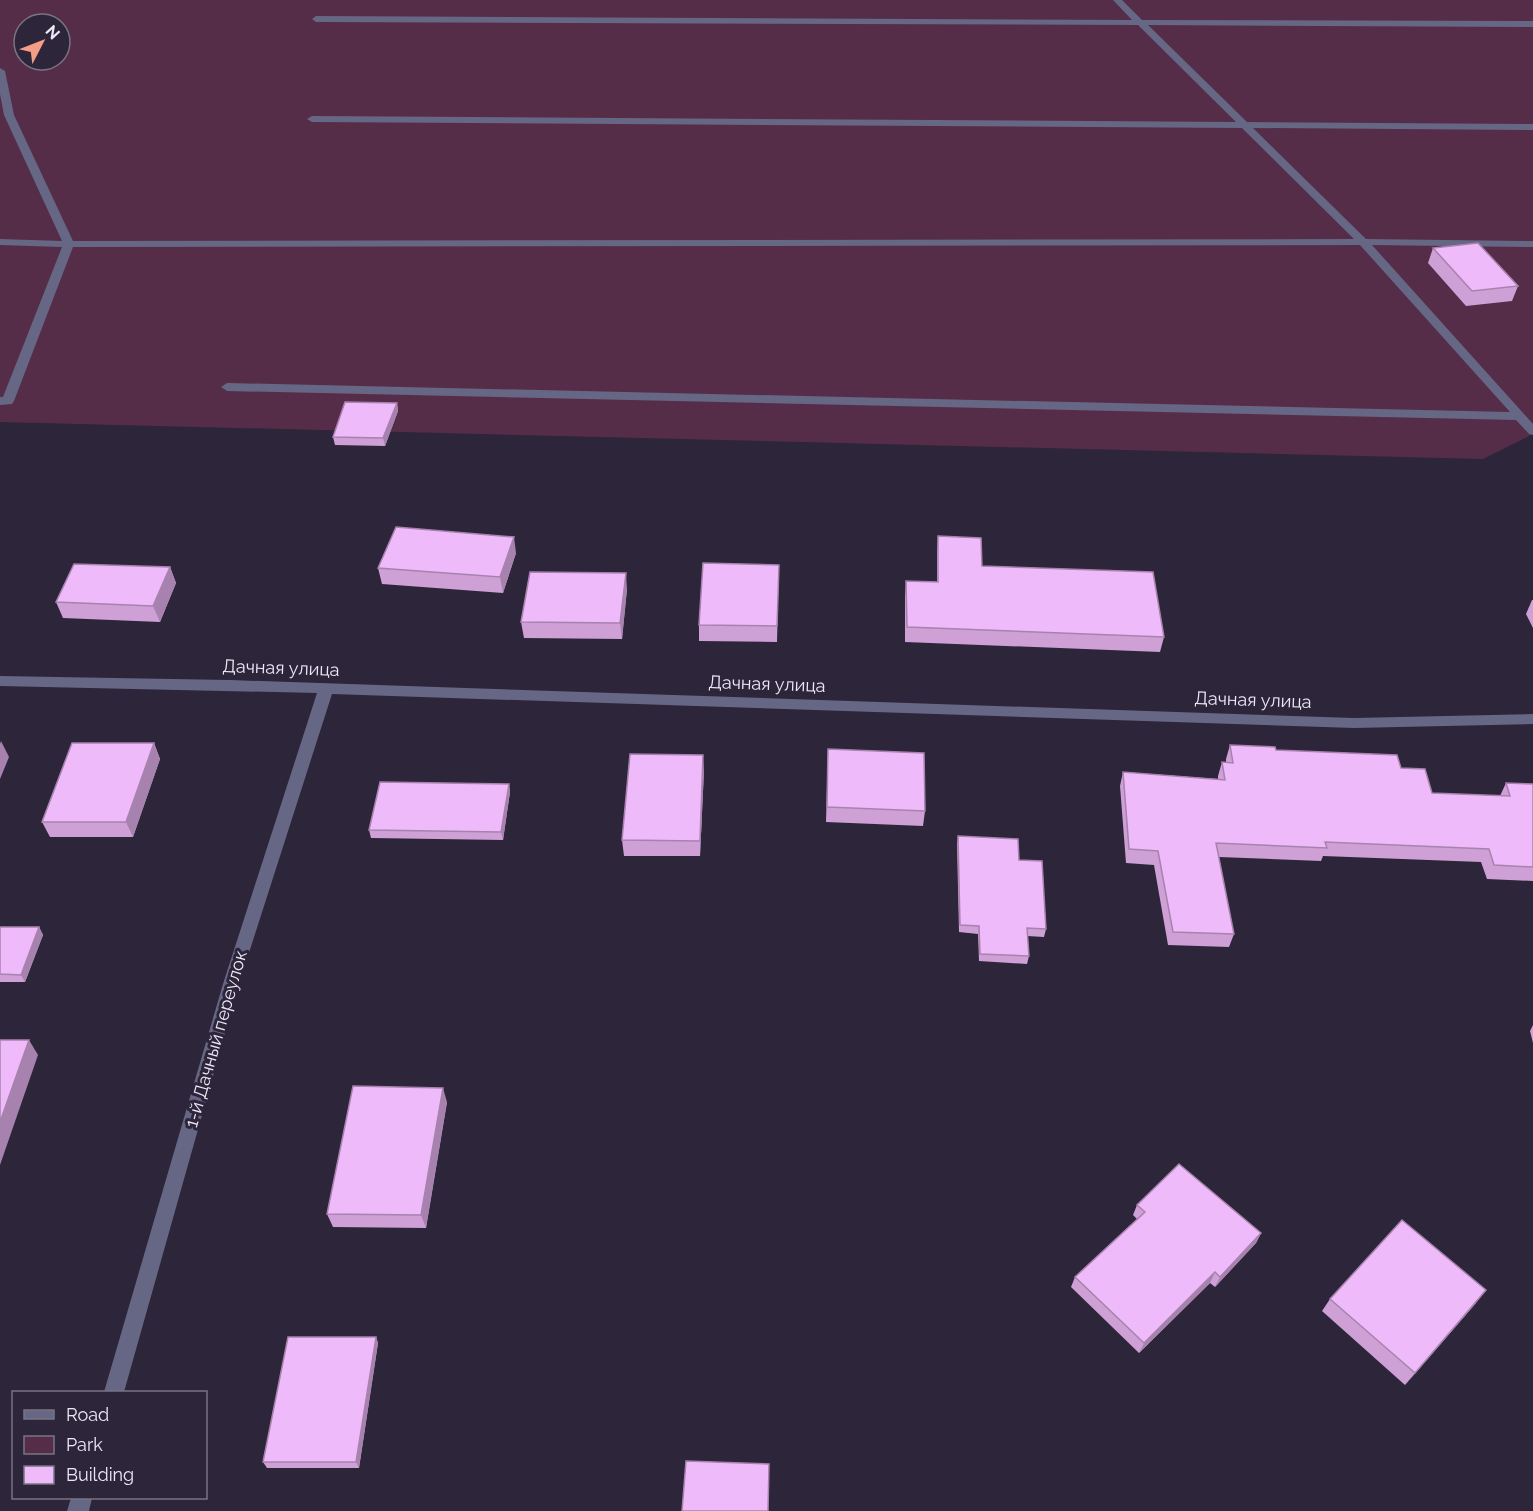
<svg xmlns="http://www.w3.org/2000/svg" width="1533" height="1511" font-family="Raleway,sans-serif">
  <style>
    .green { fill: #552d49; fill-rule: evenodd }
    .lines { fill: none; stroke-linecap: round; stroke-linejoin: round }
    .minor { fill: #666784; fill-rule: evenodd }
    .wall { fill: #cea0d6 }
    .shaded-wall { fill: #a782ae }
    .building { fill: #efbaf9; stroke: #a782ae; stroke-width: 1.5 }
    .labels { text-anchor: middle; stroke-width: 6; stroke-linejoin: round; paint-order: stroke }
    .street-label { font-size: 18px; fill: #ede8f6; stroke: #2d2539 }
  </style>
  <rect width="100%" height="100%" fill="#2d2539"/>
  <path class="green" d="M0,0H1533V434L1483,459L0,422ZM24,24H60V60H24Z"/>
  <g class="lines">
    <g class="minor">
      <polygon points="1113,0 1122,0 1142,20 1533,21 1533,27 1148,25 1247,122 1533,124 1533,130 1253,128 1366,239 1533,241 1533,247 1372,245 1533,424 1533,435 1529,434 1516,420 227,391 221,387 227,383 1510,412 1360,245 73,247 14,401 12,404 0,405 0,397 3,397 62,247 0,245 0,239 62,241 4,115 0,94 0,68 5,71 14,115 73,241 1354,239 1242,128 312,122 307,119 312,116 1236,122 1138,25 316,22 312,19 316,16 1132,20"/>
      <polygon points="0,676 230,680 1354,718 1533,714 1533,724 1354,728 332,694 239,984 124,1392 104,1392 223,984 317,693 0,686"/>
      <polygon points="71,1498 92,1498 89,1511 67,1511"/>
    </g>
  </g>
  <g class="wall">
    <polygon points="1433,248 1518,286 1512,301 1466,306 1428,263"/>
    <polygon points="397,403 398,411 385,446 335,445 333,437"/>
    <polygon points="938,536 982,566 1164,637 1160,652 905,642 905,596 906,581 937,582 937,551"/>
    <polygon points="516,553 503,593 382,584 378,568"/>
    <polygon points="779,565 777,642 699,641 699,625"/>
    <polygon points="170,567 176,583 160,622 63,618 56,602"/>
    <polygon points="627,589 622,639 524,638 521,622"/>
    <polygon points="1532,600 1533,600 1533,628 1526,614"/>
    <polygon points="154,743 160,759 133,837 50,837 42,822"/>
    <polygon points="1230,745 1276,750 1401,768 1432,793 1500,796 1506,783 1533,784 1533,881 1487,879 1481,862 1323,856 1321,861 1219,857 1234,934 1229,947 1168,945 1154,865 1126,863 1120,786 1123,772 1218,779 1218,776 1222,762 1226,762 1226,759"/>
    <polygon points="828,749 925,811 923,826 826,822"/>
    <polygon points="704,770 700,856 624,856 622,840"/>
    <polygon points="509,784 510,792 503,840 371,838 369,830"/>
    <polygon points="958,836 1019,860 1046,929 1044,937 1027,936 1029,956 1027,964 979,961 978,934 959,932 957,844"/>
    <polygon points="0,927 39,927 43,935 25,982 0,982"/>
    <polygon points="1533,1025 1533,1043 1530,1031"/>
    <polygon points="447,1102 426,1228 333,1227 327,1214"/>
    <polygon points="1137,1205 1261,1233 1256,1243 1215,1287 1210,1283 1139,1353 1071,1287 1075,1277 1137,1219 1133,1215"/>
    <polygon points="1330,1299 1476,1303 1405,1385 1322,1311"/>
    <polygon points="376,1337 378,1343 359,1468 267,1468 263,1462"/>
  </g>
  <g class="shaded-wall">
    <polygon points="397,403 398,411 385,446 383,438"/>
    <polygon points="514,537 516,553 503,593 500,577"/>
    <polygon points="170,567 176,583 160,622 153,606"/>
    <polygon points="626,573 627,589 622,639 620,623"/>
    <polygon points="1,741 9,757 0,779 0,744"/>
    <polygon points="154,743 160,759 133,837 126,822"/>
    <polygon points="703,755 704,770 700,856 700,841"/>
    <polygon points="509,784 510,792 503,840 501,832"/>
    <polygon points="39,927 43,935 25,982 21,975"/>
    <polygon points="29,1040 38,1055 0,1165 0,1122"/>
    <polygon points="443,1088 447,1102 426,1228 421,1215"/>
    <polygon points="1261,1233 1256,1243 1215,1287 1220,1277"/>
    <polygon points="1215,1272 1210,1283 1139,1353 1144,1343"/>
    <polygon points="1486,1290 1476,1303 1405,1385 1415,1373"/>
    <polygon points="376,1337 378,1343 359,1468 356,1462"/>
  </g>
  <g class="building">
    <polygon points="1478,243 1518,286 1472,291 1433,248"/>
    <polygon points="345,402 397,403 383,438 333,437"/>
    <polygon points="396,527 514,537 500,577 378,568"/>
    <polygon points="938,536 981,538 982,566 1153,572 1164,637 907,627 906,581 938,582"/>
    <polygon points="703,563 779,565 777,626 699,625"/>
    <polygon points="74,564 170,567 153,606 56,602"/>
    <polygon points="530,572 626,573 620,623 521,622"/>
    <polygon points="72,743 154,743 126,822 42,822"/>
    <polygon points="1230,745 1275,747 1276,750 1397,755 1401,768 1425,769 1432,793 1510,796 1506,783 1533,784 1533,867 1494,865 1489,849 1325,842 1327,848 1216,843 1234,934 1173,932 1158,851 1129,849 1123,772 1225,780 1222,762 1233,763"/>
    <polygon points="828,749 924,753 925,811 827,807"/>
    <polygon points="630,754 703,755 700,841 622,840"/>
    <polygon points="380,782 509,784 501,832 369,830"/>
    <polygon points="958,836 1018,839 1019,860 1042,861 1046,929 1027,928 1029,956 980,954 979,926 960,925"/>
    <polygon points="0,927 39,927 21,975 0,974"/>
    <polygon points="0,1040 29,1040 0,1122"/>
    <polygon points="353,1086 443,1088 421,1215 327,1214"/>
    <polygon points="1179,1164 1261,1233 1220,1277 1215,1272 1144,1343 1075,1277 1145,1212 1137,1205"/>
    <polygon points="1402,1220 1486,1290 1415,1373 1330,1299"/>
    <polygon points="288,1337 376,1337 356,1462 263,1462"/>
    <polygon points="686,1461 769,1464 768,1511 682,1511"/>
  </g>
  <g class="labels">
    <g class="street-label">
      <text transform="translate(281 668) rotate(2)" y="6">Дачная улица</text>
      <text transform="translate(767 684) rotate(2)" y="6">Дачная улица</text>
      <text transform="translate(1253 700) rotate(2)" y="6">Дачная улица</text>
      <text transform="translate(216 1039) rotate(-74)" y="6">1-й Дачный переулок</text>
    </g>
  </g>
  <rect x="12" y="1391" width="195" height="108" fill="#2d2539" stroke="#7a7385" stroke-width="1.5"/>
  <rect x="24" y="1410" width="30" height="9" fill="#666784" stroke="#7a7385" stroke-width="1.5"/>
  <text x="66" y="1421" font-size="18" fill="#ede8f6">Road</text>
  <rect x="24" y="1436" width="30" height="18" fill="#552d49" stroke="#7a7385" stroke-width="1.5"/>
  <text x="66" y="1451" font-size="18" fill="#ede8f6">Park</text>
  <rect x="24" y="1466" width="30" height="18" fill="#efbaf9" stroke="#7a7385" stroke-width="1.5"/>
  <text x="66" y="1481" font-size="18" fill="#ede8f6">Building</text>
  <g transform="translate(42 42) rotate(48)"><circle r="28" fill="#2d2539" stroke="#7a7385" stroke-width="1.5"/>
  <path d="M0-4.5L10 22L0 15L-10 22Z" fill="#f49e87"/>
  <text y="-9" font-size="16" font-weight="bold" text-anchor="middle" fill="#ede8f6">N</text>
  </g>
</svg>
